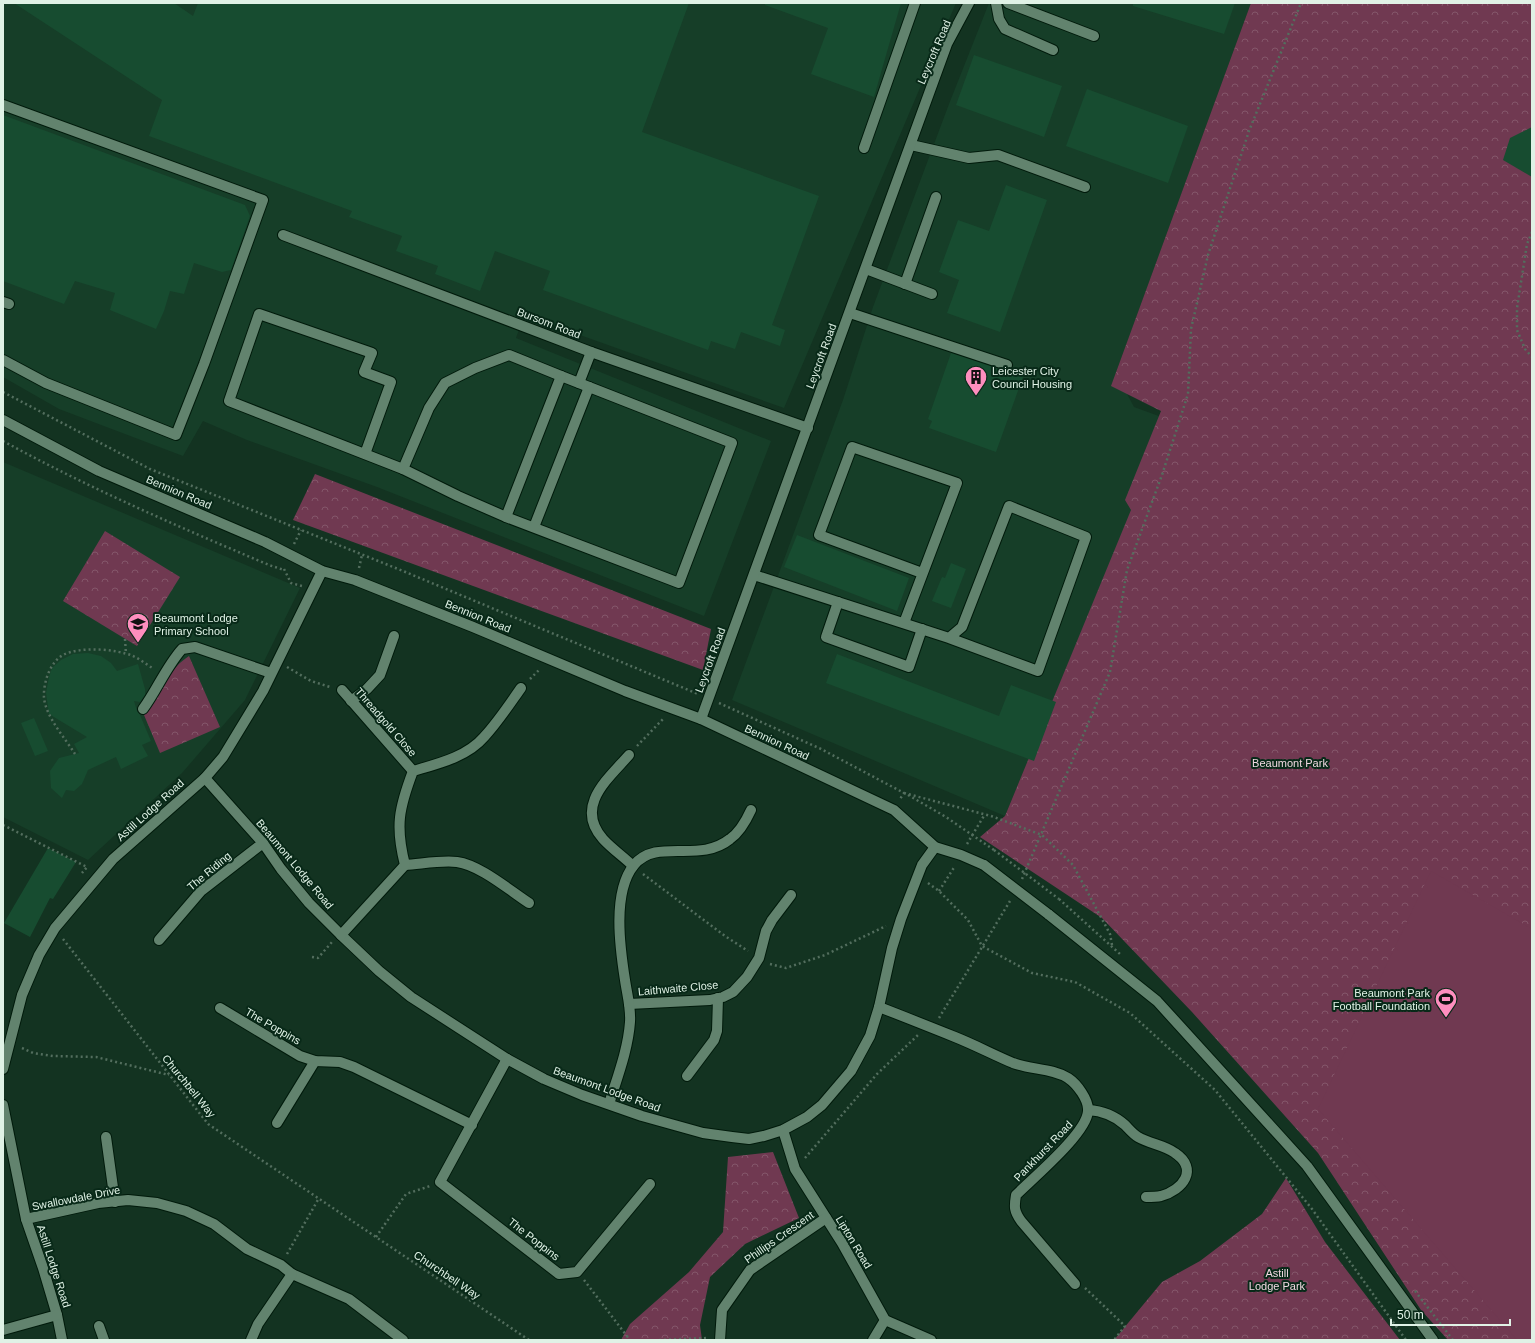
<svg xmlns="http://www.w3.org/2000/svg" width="1535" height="1343" font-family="Arial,sans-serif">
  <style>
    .built { fill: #163e28 }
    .forest { fill: url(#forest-crowns) }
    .garden { fill: #703951 }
    .building { fill: #174c30 }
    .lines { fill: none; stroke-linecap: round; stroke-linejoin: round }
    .minor-casing { stroke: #001a0b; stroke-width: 12 }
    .path { stroke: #536e5e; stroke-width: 2.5; stroke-dasharray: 2 3; stroke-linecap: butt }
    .minor { stroke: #62836e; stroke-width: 10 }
    .minor-bridge-casing { stroke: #001a0b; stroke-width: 12; stroke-linecap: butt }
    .path-bridge { stroke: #536e5e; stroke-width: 2.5; stroke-dasharray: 2 3; stroke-linecap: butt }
    .minor-bridge { stroke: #62836e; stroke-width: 10 }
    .labels { text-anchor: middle; stroke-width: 4; stroke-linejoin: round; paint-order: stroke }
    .street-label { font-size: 11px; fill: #e0f2e6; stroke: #082918 }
    .poi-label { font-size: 11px; fill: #e0f2e6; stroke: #082918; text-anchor: start }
    .park-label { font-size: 11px; fill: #f0d7e0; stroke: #082918 }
  </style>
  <defs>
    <pattern id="forest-crowns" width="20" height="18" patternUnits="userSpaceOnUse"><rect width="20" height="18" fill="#703951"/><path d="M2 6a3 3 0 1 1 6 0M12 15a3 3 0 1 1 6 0" fill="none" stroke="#84566a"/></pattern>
  </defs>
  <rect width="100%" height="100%" fill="#133321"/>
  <g class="built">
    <polygon points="3,3 956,3 784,408 524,315 516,338 771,441 704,616 377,487 247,440 203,421 183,456 59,409 3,377"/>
    <polygon points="989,3 1251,3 1116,373 1134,407 1167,419 1132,510 1005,816 732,700 843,400 873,307 949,104"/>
    <polygon points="3,462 300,588 245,700 182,773 88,860 3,817"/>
  </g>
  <g class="forest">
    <polygon points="1251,3 1532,3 1532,1340 1448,1340 1421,1310 1318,1153 1192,1012 1102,918 980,837 1005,816 1131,510 1125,500 1161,411 1111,386"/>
    <polygon points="315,474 711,629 703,670 293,520"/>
    <polygon points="105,531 180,577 137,646 63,601"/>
    <path d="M189,656L220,727L160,753L144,715C158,701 163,680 177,666C180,662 185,659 189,656Z"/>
    <polygon points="773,1152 799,1218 745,1244 710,1277 700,1325 702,1340 621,1340 630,1324 689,1272 723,1232 728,1157"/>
    <polygon points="1286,1178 1325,1242 1400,1340 1114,1340 1162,1282 1200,1261 1262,1214"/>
  </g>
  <polygon class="garden" points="1431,871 1532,929 1532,1340 1517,1340 1318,1109"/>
  <g class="building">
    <polygon points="14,3 174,3 193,16 198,3 689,3 642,132 819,196 772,325 785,330 780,346 741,332 735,349 711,341 708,350 543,290 550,271 495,251 480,291 435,274 438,266 396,251 402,236 349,217 352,211 149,136 162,100"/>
    <polygon points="765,3 901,3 874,97 811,74 828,28 765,5"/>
    <polygon points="1133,3 1235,3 1224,34 1133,6"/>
    <polygon points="974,55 1062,86 1044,137 956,105"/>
    <polygon points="1087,89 1188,126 1168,183 1066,146"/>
    <polygon points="3,115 245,205 250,216 231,270 222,272 194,263 184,294 170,291 164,311 156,329 110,310 115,293 75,281 64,304 3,281"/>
    <polygon points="1532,127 1532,177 1503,160 1510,138"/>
    <polygon points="1006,185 1047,200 1000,332 947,313 959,280 939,272 958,220 989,231"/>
    <polygon points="951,353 1005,371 1011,370 1024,374 996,452 929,428 932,421 928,419"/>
    <polygon points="797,535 909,578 897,611 784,567"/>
    <polygon points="951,563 966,569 951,608 932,601 942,577 945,578"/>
    <polygon points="88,653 101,656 111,663 117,671 138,664 145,689 145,695 140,702 134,701 137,711 140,715 151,741 142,745 148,756 121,769 116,757 88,770 82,784 74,791 66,790 62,798 51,788 50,771 59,758 79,753 74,744 87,737 49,714 46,693 49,677 52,668 61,660 73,654"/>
    <polygon points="837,654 999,716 1011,685 1056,702 1034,761 826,683"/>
    <polygon points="34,718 48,751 35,756 21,723"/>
    <polygon points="48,848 76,862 53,899 50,898 30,937 4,923"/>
  </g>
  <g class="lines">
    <g class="minor-casing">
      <g id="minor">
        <polyline points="996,3 999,19 1005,29 1053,50"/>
        <polyline points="1008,3 1094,36"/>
        <polyline points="3,105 263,200 204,364 176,435 46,383 3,360"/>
        <polyline points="911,145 969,158 998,155 1085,187"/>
        <polyline points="864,148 915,3"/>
        <polyline points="283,235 591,352 808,428"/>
        <polyline points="866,269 932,294"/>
        <polyline points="905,284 936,197"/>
        <polyline points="3,302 9,304"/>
        <polyline points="850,313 1007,365"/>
        <polygon points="561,376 732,443 679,583 506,517"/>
        <polyline points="579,383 591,352"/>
        <polyline points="3,420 99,471 265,542 322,571 355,580 473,627 625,691 701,719 894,810 935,847 961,855 984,865"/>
        <polyline points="365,454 391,382 364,372 372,353 259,314 229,401 403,469"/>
        <polyline points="506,517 458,496 403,469 429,408 445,383 475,368 509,355 561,376"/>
        <polyline points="534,527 589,387"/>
        <polyline points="754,575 949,638 1038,671 1086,537 1009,506 962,627 949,638"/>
        <polyline points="838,602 826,637 909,667 922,629"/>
        <polyline points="904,623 957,483 852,447 819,535 922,573"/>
        <polyline points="342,690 413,771"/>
        <polyline points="351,701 367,689 380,675 394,636"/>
        <path d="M143,709C157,690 166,667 182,649L195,647L271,673"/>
        <polyline points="701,719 947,44 969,3"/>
        <path d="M629,755C608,779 574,806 603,839C612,849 624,857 633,866"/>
        <polyline points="205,778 263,843 281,869 309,903 341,935 379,971 411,997 507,1059 544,1079 582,1095 642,1116 703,1133 732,1137 749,1139 764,1136 783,1130 807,1117 822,1105 851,1071 870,1036 879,1007 892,948 901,919 922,865 935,847"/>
        <path d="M405,865C421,864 442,860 457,862C480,865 509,890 529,903"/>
        <polyline points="1048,914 1157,1001 1307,1166 1433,1340"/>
        <path d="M341,935L405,865C395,826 399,808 413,771C437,764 467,757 484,737C498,722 509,705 521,688"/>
        <polyline points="159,940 201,891 263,843"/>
        <polyline points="629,1004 710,1000 723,997 733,992 747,977 759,958 766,931 772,920 791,895"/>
        <path d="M879,1007C905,1017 930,1027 955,1037C975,1045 994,1055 1013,1063C1031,1070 1052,1068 1068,1078C1077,1084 1089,1100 1088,1111C1087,1133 1033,1178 1016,1195C1014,1207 1014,1211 1021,1221L1075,1284"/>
        <polyline points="220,1008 300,1056 315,1061 340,1062 354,1067 472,1125"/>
        <polyline points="507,1059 440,1182 559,1274 577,1272 650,1184"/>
        <polyline points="3,1069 22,995 39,955 55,928 113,859 205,778 223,757 263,691 322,571"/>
        <polyline points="687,1076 714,1040 717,1031 718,998"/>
        <path d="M609,1104C617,1078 628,1050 630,1022C631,1008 627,994 625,980C620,948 612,892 634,865C657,837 699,864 730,839C740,832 746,821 751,810"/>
        <polyline points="3,1105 26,1219 43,1268 57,1315 62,1340"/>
        <path d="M1088,1110C1103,1111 1114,1115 1125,1125C1129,1129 1133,1134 1138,1137C1150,1144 1164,1145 1175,1153C1199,1169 1183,1190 1161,1196C1156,1197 1151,1197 1146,1197"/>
        <polyline points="277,1123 315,1061"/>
        <polyline points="783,1130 795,1169 842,1243 885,1320 931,1340"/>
        <polyline points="106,1137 115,1202"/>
        <polyline points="26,1219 98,1203 128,1200 157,1203 186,1211 214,1224 247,1249 281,1265 292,1274 349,1299 403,1340"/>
        <polyline points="99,1326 104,1340"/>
        <polyline points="3,1330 57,1315"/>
        <polyline points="251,1340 258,1324 292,1274"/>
        <polyline points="720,1340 722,1310 750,1270 826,1218"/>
        <polyline points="873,1340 885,1320"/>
      </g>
    </g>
    <g class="path">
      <polyline points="1532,232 1527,244 1517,308 1517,330 1525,349 1532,357"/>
      <polyline points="3,392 150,469 403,571 698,694"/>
      <path d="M3,441C89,488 179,527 269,565L284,570"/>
      <polyline points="294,544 301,530"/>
      <polyline points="359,568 362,555"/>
      <polyline points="284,569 291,583 302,586"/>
      <polyline points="125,639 126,654"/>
      <polyline points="287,667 311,681 330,687"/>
      <polyline points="530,679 540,669"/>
      <polyline points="719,703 821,749 904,793 900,799"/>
      <polyline points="637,746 663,719"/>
      <path d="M75,754C65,738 46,717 44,698C43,683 50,662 63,655C80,646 116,649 133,656C140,659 147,665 154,669"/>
      <polyline points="904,793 991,816 1042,835 1073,865 1110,934 1112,945"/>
      <polyline points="908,795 946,817 994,850"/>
      <polyline points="3,825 87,867 82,873"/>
      <polyline points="967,844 985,814"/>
      <polyline points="643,874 725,936 748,951"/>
      <polyline points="1022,879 1110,672 1127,570 1162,475 1188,394 1191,329 1208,255 1249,131 1301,3"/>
      <polyline points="928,883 939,891 968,920 982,946 1032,973 1075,982 1130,1013 1215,1090 1312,1209 1406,1340"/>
      <polyline points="939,891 955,866"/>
      <polyline points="1059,899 1120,954"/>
      <polyline points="63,939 208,1124 529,1340"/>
      <polyline points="312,957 318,958 332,942"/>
      <polyline points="770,964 786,968 825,955 886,926"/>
      <polyline points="939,1018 1010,901"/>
      <polyline points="22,1048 33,1053 53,1056 96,1057 169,1075"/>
      <polyline points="805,1158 877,1074 918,1035"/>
      <polyline points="376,1237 406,1194 430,1186"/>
      <polyline points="287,1254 319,1198"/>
      <polyline points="584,1280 630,1340"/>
      <polyline points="1085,1288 1125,1326 1114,1340"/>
      <polyline points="1415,1291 1453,1340"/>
      <polyline points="659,1340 707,1338"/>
    </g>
    <use href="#minor" class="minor"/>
    <g class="minor-bridge-casing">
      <polyline id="minor-bridge" points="984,865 1048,914"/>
    </g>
    <polyline class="path-bridge" points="994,850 1059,899"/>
    <use href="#minor-bridge" class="minor-bridge"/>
  </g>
  <defs>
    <g id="building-pin" transform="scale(1.15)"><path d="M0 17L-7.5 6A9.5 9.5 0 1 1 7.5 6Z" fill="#fe8ebe" stroke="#082918"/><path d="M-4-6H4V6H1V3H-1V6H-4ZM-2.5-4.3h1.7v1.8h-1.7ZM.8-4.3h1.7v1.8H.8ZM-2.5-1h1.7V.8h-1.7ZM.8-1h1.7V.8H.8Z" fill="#111"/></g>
    <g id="school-pin" transform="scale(1.15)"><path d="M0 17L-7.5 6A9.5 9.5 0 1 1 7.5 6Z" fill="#fe8ebe" stroke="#082918"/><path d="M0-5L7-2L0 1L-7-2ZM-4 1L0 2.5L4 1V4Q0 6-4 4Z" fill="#111"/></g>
    <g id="stadium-pin" transform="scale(1.15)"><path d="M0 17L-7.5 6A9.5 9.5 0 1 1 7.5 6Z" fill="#fe8ebe" stroke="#082918"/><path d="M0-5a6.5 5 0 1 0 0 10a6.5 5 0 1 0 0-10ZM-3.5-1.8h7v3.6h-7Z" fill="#111"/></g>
  </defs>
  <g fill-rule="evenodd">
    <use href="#building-pin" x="976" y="377"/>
    <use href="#school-pin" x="138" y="624"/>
    <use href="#stadium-pin" x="1446" y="999"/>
  </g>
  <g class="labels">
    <g class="street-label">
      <text transform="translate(934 52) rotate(-67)" y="4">Leycroft Road</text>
      <text transform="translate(549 323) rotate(21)" y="4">Bursom Road</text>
      <text transform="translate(821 356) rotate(-70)" y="4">Leycroft Road</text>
      <text transform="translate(179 492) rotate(23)" y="4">Bennion Road</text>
      <text transform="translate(478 616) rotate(22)" y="4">Bennion Road</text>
      <text transform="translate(710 660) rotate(-70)" y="4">Leycroft Road</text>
      <text transform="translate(386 722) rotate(49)" y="4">Threadgold Close</text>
      <text transform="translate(777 742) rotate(25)" y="4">Bennion Road</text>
      <text transform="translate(150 810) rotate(-42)" y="4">Astill Lodge Road</text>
      <text transform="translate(295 864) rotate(50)" y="4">Beaumont Lodge Road</text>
      <text transform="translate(209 871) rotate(-40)" y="4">The Riding</text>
      <text transform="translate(678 988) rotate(-5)" y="4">Laithwaite Close</text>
      <text transform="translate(273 1026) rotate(30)" y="4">The Poppins</text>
      <text transform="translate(189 1086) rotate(51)" y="4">Churchbell Way</text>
      <text transform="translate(607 1089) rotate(20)" y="4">Beaumont Lodge Road</text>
      <text transform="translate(1043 1151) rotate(-46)" y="4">Pankhurst Road</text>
      <text transform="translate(76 1198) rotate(-11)" y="4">Swallowdale Drive</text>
      <text transform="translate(779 1237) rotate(-35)" y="4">Phillips Crescent</text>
      <text transform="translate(534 1239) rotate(38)" y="4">The Poppins</text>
      <text transform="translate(854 1242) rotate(59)" y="4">Lipton Road</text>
      <text transform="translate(54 1266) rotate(72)" y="4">Astill Lodge Road</text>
      <text transform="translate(447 1275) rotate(34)" y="4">Churchbell Way</text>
    </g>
    <g class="poi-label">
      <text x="992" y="375">Leicester City<tspan x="992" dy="13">Council Housing</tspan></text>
      <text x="154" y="622">Beaumont Lodge<tspan x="154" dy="13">Primary School</tspan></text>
      <text x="1430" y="997" text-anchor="end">Beaumont Park<tspan x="1430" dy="13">Football Foundation</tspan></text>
    </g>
    <g class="park-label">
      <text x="1290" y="767">Beaumont Park</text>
      <text x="1277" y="1277">Astill<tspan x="1277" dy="13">Lodge Park</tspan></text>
    </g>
  </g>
  <rect width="1535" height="1343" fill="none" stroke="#e0f2e6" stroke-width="8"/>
  <path d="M1391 1319v6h119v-6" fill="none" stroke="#e0f2e6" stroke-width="2"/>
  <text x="1397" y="1319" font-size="12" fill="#e0f2e6" stroke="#082918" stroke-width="3" paint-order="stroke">50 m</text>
</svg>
